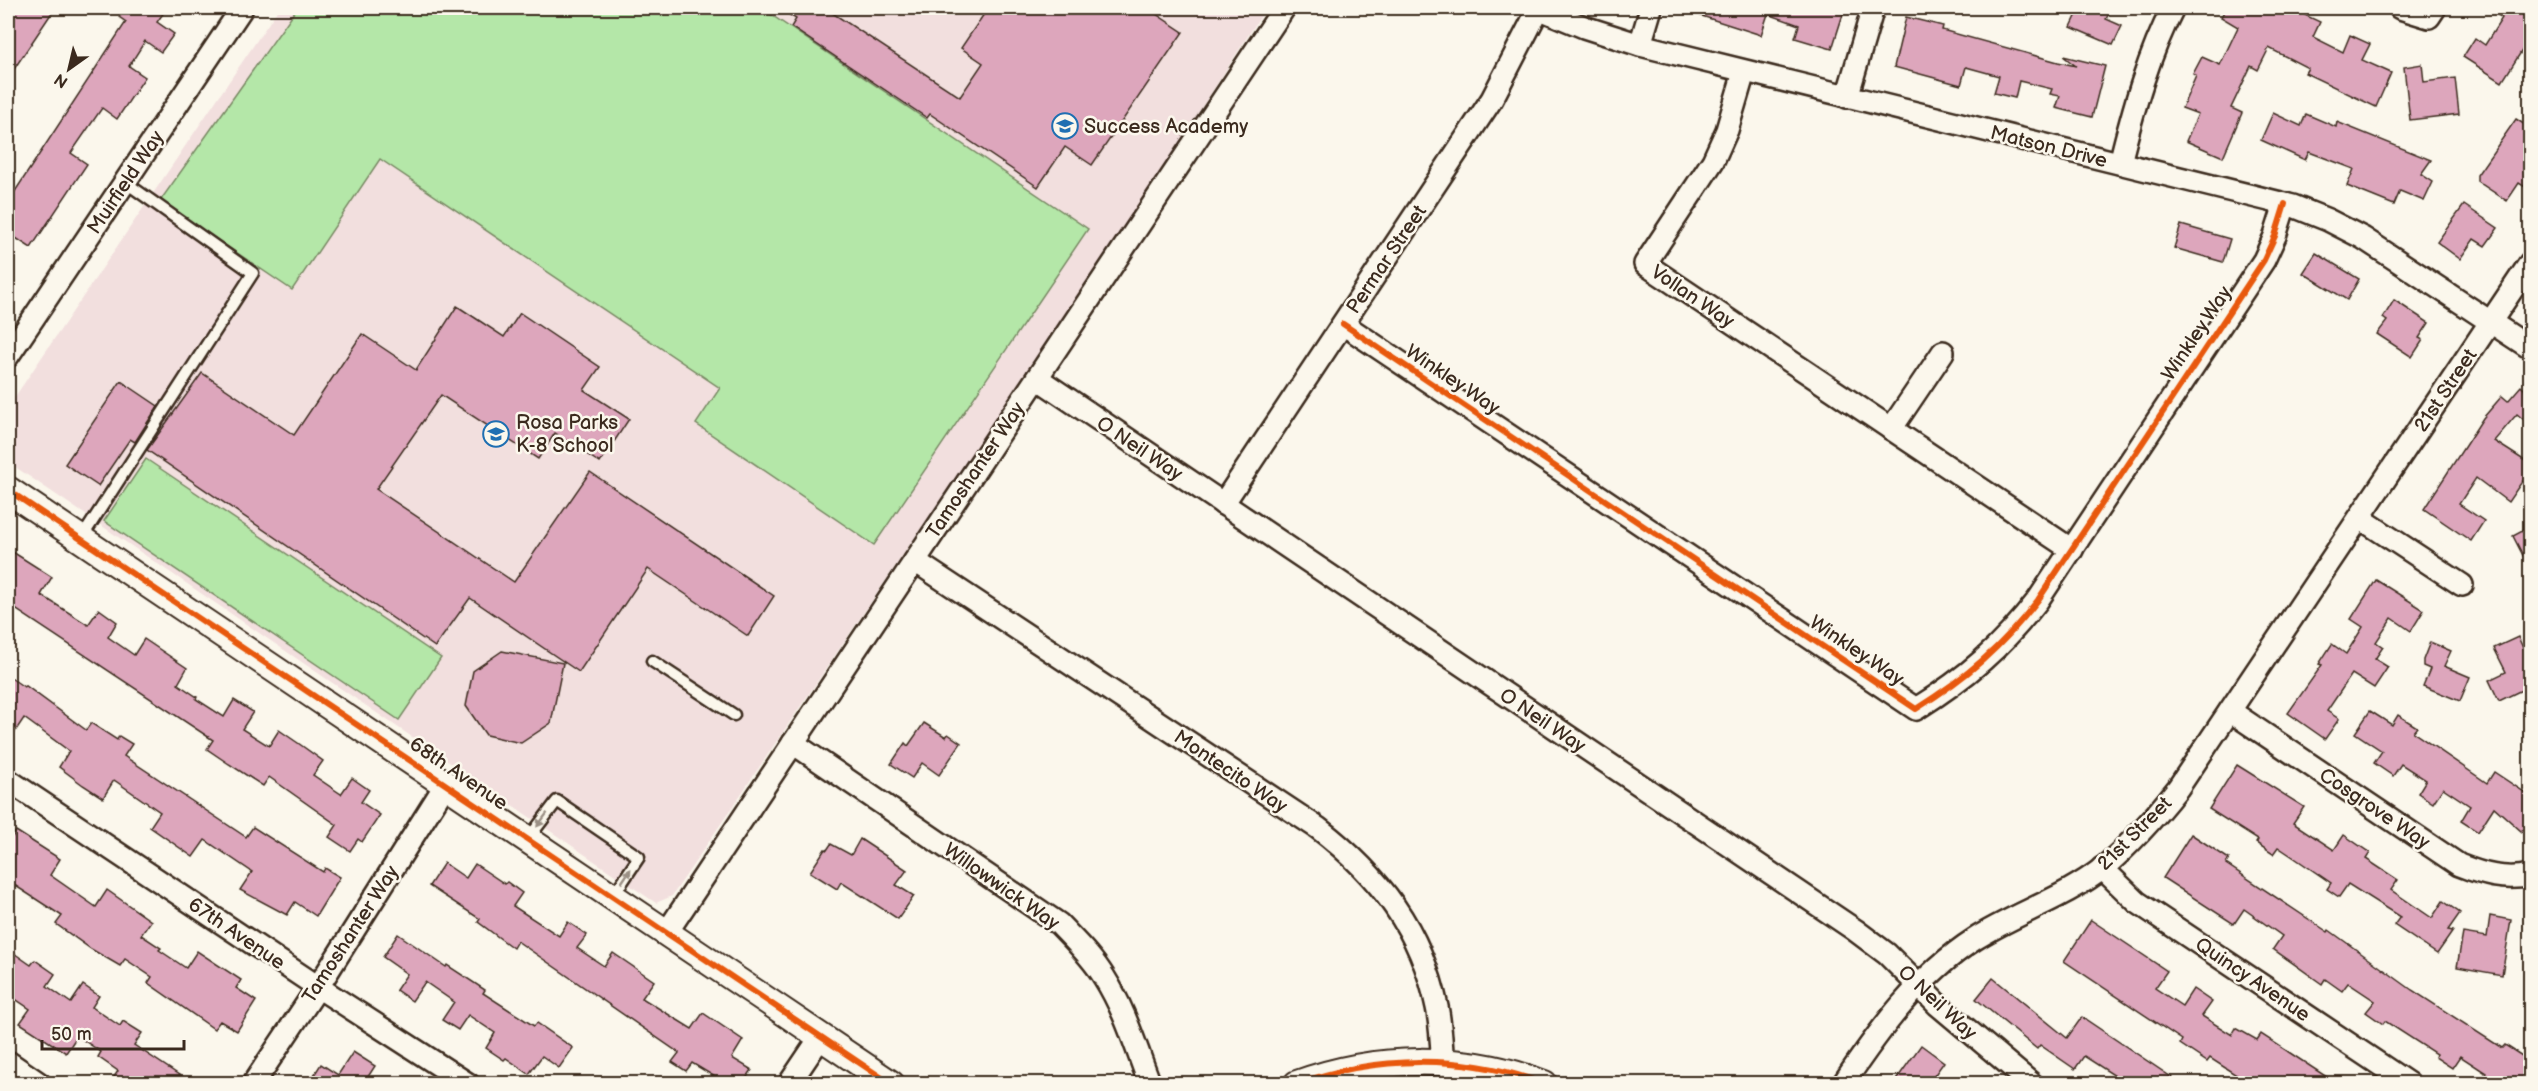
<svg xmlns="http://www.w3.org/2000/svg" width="2538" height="1091" font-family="'Balsamiq Sans',sans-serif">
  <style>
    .built { fill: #f2dfde }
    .green { fill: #b4e7a8; stroke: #788863; stroke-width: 1.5 }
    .building { fill: #dda6bc; stroke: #3b2a1e; stroke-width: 1.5 }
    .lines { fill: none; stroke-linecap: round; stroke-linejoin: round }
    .service-casing { stroke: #3b2a1e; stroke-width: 15 }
    .minor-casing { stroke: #3b2a1e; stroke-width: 26 }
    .tertiary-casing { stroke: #3b2a1e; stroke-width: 30 }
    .service { stroke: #fbf7ec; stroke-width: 10 }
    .minor { stroke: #fbf7ec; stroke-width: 21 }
    .tertiary { stroke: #fbf7ec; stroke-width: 26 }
    .cycleway-casing { stroke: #fbf7ec; stroke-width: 10 }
    .cycleway { stroke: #e8590c; stroke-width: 6 }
    .oneway { fill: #9b9085 }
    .labels { text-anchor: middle; stroke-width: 5; stroke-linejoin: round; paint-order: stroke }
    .poi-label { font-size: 20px; fill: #3b2a1e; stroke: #fbf7ec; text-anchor: start }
    .street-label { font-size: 20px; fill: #3b2a1e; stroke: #fbf7ec }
  </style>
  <rect width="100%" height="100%" fill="#fbf7ec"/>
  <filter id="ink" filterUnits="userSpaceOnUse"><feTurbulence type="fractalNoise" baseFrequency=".0167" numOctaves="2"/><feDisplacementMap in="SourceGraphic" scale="12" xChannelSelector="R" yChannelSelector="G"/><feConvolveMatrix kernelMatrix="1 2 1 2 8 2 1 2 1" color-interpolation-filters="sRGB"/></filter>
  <g filter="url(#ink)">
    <polygon class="built" points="279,8 1266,8 1113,245 672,896 656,903 8,462 8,407"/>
    <g class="green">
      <polygon points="297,8 761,8 1088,229 874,545 696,424 720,388 380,159 292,290 160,201"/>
      <polygon points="146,459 441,658 399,720 104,521"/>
    </g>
    <g class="building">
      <polygon points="8,8 55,8 8,78"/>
      <polygon points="126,8 167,8 157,22 174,34 161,52 145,41 129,66 145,77 117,119 102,108 71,153 87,164 31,248 8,233 8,202 126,22 119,17"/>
      <polygon points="779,8 825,8 960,97 983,63 961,48 988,8 1147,8 1183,32 1092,165 1065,147 1038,187 930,114 927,118 791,27 796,19"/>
      <polygon points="1686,8 1845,8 1832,49 1795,38 1799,25 1768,14 1761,35 1686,11"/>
      <polygon points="2080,8 2112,8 2106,19 2122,26 2113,45 2071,27"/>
      <polygon points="2226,8 2290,8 2320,22 2313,37 2343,52 2350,35 2370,44 2362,60 2391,73 2376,107 2305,73 2308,68 2269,48 2258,70 2251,66 2231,108 2242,113 2223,157 2186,141 2198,114 2182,108 2196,76 2193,74 2202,57 2220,65 2238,27 2221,17"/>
      <polygon points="2487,8 2530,8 2530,38 2502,82 2463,57 2475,38 2485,45 2502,18"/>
      <polygon points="1906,17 1943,26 1942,30 2058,62 2076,66 2063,56 2105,66 2092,117 2056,108 2060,96 2050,94 2052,89 2019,81 2015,98 1994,93 1999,76 1966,67 1961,85 1894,67"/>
      <polygon points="2422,64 2424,82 2455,78 2459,114 2410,120 2404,67"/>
      <polygon points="2273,113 2301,126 2306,114 2336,127 2337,122 2431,160 2421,174 2433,182 2424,201 2400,191 2394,205 2347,186 2354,169 2309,152 2305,160 2261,140"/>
      <polygon points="2516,119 2530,128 2530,190 2519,183 2507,201 2477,181 2477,175"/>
      <polygon points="2464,205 2498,228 2485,246 2474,239 2460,259 2437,242"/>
      <polygon points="2181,225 2230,239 2223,262 2174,248"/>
      <polygon points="2316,253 2359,279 2347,300 2303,273"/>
      <polygon points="2394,300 2429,323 2419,338 2423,340 2412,357 2377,334 2387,321 2383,318"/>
      <polygon points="457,306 504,337 520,313 600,367 584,390 629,419 600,463 555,433 538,459 441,395 376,489 514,582 590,472 774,596 748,636 648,569 579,672 470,598 435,647 147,450 202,373 294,435 362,334 416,370"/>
      <polygon points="121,381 158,406 135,442 130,439 98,486 65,464"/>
      <polygon points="2521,386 2530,395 2530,425 2517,414 2494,441 2530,464 2530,470 2508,502 2476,478 2459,504 2484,521 2471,541 2424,509 2483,418 2502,396 2508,401"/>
      <polygon points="2530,527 2530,569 2513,536"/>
      <polygon points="8,549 52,577 41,595 88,625 99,609 117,622 108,637 134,655 144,639 187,668 178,684 197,697 196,699 224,717 234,700 253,712 242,729 269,746 279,730 298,743 323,761 313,775 341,794 352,778 369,790 361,802 380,815 362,842 358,839 350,851 329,837 337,825 269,777 263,786 229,764 207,749 213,740 8,604"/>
      <polygon points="2376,580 2424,610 2411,631 2392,618 2376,642 2383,647 2375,659 2388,667 2374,688 2352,674 2327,711 2339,719 2325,739 2288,713 2322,665 2319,664 2332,644 2346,654 2363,627 2351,619"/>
      <polygon points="2518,637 2530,663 2530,686 2499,701 2489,680 2506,672 2494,648"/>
      <polygon points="2430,642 2451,651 2444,666 2470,677 2460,701 2423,686 2430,669 2423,666 2423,660"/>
      <polygon points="502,651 563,663 551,723 521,743 486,735 466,706 473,671"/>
      <polygon points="8,676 24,687 26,686 86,730 91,723 117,740 119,736 132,744 124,756 246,837 253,827 323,872 325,868 340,877 316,916 295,902 287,915 240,890 252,872 205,840 193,857 150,827 160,812 114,780 103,798 83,785 59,767 69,751 24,718 8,742"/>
      <polygon points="2370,711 2392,725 2398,715 2417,727 2413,732 2487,783 2494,772 2530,796 2530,839 2494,807 2478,832 2461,821 2470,806 2443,788 2433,803 2418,793 2426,780 2401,764 2393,776 2374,763 2382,751 2355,733"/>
      <polygon points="924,723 946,737 948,734 961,743 939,775 922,763 912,778 891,764 905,743 908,746"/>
      <polygon points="2237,765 2304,807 2293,823 2334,850 2344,835 2370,853 2366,859 2398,880 2391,890 2432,918 2443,901 2460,913 2448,930 2453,931 2437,954 2394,925 2400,917 2348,884 2339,897 2327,889 2331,883 2293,857 2278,847 2273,854 2256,843 2258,840 2209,809"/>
      <polygon points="16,831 60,859 50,875 96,907 107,890 151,921 141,935 161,948 159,950 186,968 197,951 241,980 236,988 256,1001 237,1031 220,1021 214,1029 148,983 152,977 125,959 120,966 91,949 56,924 62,916 8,881 8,843"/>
      <polygon points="2191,834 2229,859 2226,864 2328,932 2329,930 2412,990 2502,1048 2505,1045 2530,1061 2530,1083 2480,1083 2486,1073 2460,1056 2452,1068 2435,1057 2436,1054 2385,1021 2383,1024 2366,1012 2375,1001 2348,983 2342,991 2325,979 2322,984 2273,949 2282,936 2244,909 2234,924 2163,878"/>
      <polygon points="860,839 907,870 896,885 914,896 898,919 841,882 837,889 810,872 825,849 827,850 831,844 851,855"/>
      <polygon points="444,863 466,878 475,864 505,884 507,882 522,893 513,906 559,936 568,922 587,935 577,948 604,966 613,953 654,981 642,998 671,1016 692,1029 703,1013 743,1040 732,1058 752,1070 743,1083 725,1083 692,1063 686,1071 672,1062 679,1053 517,941 513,948 478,922 480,919 429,886"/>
      <polygon points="2490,916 2511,920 2502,975 2457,967 2463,933 2487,937"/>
      <polygon points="2091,920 2167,971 2155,988 2182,1006 2193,989 2212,1002 2202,1016 2232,1035 2236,1028 2257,1040 2261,1034 2336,1083 2237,1083 2241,1078 2210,1058 2207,1062 2180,1044 2182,1040 2064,961"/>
      <polygon points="398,934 446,967 447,965 485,990 483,993 534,1026 537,1023 573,1048 559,1068 542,1056 529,1074 506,1058 504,1060 486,1048 495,1033 468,1015 458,1030 442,1020 454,1002 425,982 412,1001 396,990 407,974 383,957"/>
      <polygon points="8,949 31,965 35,960 55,974 47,986 71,1003 83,985 99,996 92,1007 120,1026 123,1021 142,1033 134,1045 191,1083 110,1083 118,1071 98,1057 101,1052 77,1036 66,1053 20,1023 30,1009 8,994"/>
      <polygon points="1993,978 2067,1038 2082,1017 2180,1083 2126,1083 2084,1056 2075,1069 2040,1045 2037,1049 1976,999"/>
      <polygon points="1921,1045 1944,1062 1929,1083 1894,1083"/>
      <polygon points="353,1052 375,1066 364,1083 309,1083 321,1064 338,1075"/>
    </g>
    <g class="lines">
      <g class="service-casing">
        <g id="service">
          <polyline points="81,539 253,273 125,182"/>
          <polyline points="652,661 734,715"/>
          <polyline points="528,839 557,801 639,857 613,896"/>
        </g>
      </g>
      <g class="minor-casing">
        <g id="minor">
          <polyline points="1538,8 1584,27 1640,45 2293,206 2328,220 2363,238 2530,348"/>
          <polyline points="2400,8 2429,17 2435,8"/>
          <polyline points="1640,45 1651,8"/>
          <polyline points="1744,72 1727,130 1713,161 1645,264 2072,550"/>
          <polyline points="1847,97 1873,8"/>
          <path d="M2120,163C2133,110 2148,56 2173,8"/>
          <path d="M1343,324L1916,709C1967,677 2001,648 2038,600L2264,260L2275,236L2285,204"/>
          <polyline points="8,356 242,8"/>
          <polyline points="1037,378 1855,930 1887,954 1938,1005 2032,1084"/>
          <polyline points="1891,429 1943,352"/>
          <polyline points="1223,504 1492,99 1539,8"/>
          <polyline points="2360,518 2462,585"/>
          <path d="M915,561L1318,828C1380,876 1421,930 1437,1007C1441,1025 1441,1044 1443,1062"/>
          <path d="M2230,711L2459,865C2482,874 2505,881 2530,875"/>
          <path d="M793,743L1059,924C1075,941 1092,957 1104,977C1125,1010 1136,1048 1150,1084"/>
          <polyline points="8,780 318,987 468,1084"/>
          <polyline points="2102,868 2137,902 2409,1084"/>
          <polyline points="667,932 1284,8"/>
          <polyline points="8,1062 40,1084"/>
          <polyline points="253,1084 318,987 446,784"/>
          <polyline points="789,1084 820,1038"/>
          <path d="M1843,1084C1880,1029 1919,975 1975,939C2016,913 2065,898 2103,868C2131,844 2155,817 2178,788L2530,263"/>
        </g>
      </g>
      <g class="tertiary-casing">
        <g id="tertiary">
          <polyline points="8,490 891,1084"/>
          <path d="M1297,1084C1375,1055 1466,1054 1544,1084"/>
        </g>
      </g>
      <use href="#service" class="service"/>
      <use href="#minor" class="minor"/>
      <use href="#tertiary" class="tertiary"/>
      <g class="cycleway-casing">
        <g id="cycleway">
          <path d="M1343,324L1916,709C1967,677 2001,648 2038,600L2264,260L2275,236L2285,204"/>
          <polyline points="8,490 891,1084"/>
          <path d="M1297,1084C1375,1055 1466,1054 1544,1084"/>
        </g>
      </g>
      <use href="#cycleway" class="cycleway"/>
    </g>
    <defs><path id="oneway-solid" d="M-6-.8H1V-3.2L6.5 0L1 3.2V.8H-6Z" transform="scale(1.5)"/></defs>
    <g class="oneway">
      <use href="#oneway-solid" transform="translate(542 820) rotate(127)"/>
      <use href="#oneway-solid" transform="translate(626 876) rotate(-56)"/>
    </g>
  </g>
  <defs>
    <g id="school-ring" transform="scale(1.35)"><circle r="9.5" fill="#fbf7ec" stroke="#1f6fb2" stroke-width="1.5"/><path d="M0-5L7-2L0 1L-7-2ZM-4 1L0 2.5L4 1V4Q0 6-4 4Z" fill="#1f6fb2"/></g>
  </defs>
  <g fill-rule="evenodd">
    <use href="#school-ring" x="1065" y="126"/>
    <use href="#school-ring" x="496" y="434"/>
  </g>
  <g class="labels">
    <g class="poi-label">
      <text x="1084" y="133">Success Academy</text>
      <text x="516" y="429">Rosa Parks<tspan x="516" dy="23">K-8 School</tspan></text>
    </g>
    <g class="street-label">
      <text transform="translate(2049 146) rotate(14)" y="7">Matson Drive</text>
      <text transform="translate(125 182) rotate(-56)" y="7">Muirfield Way</text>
      <text transform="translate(1386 259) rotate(-56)" y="7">Permar Street</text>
      <text transform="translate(1693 296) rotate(34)" y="7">Vollan Way</text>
      <text transform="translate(2196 333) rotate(-56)" y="7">Winkley Way</text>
      <text transform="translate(1453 379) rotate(34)" y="7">Winkley Way</text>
      <text transform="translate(2445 390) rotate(-56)" y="7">21st Street</text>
      <text transform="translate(1140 448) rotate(34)" y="7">O Neil Way</text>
      <text transform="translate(975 470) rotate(-56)" y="7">Tamoshanter Way</text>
      <text transform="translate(1857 650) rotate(34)" y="7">Winkley Way</text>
      <text transform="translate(1543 720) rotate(34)" y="7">O Neil Way</text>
      <text transform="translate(1231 771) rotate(34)" y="7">Montecito Way</text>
      <text transform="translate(459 773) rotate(34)" y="7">68th Avenue</text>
      <text transform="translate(2375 808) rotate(34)" y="7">Cosgrove Way</text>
      <text transform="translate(2134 833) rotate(-45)" y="7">21st Street</text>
      <text transform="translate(1002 886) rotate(35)" y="7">Willowwick Way</text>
      <text transform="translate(237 933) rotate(34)" y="7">67th Avenue</text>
      <text transform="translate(350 934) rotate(-57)" y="7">Tamoshanter Way</text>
      <text transform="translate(2253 979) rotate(34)" y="7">Quincy Avenue</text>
      <text transform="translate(1938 1002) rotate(43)" y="7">O Neil Way</text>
    </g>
  </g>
  <rect width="2538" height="1091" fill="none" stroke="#fbf7ec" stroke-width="30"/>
  <rect x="15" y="15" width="2508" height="1061" fill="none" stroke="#3b2a1e" stroke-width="2" filter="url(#ink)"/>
  <g transform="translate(69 69) rotate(214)" stroke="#fbf7ec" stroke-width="4.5" paint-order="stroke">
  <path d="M0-4.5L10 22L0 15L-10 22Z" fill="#3b2a1e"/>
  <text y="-9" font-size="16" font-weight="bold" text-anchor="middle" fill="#3b2a1e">N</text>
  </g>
  <path d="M42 1040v9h142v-9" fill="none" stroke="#3b2a1e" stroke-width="3"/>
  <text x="51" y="1040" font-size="18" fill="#3b2a1e" stroke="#fbf7ec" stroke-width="4.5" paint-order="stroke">50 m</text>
</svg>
